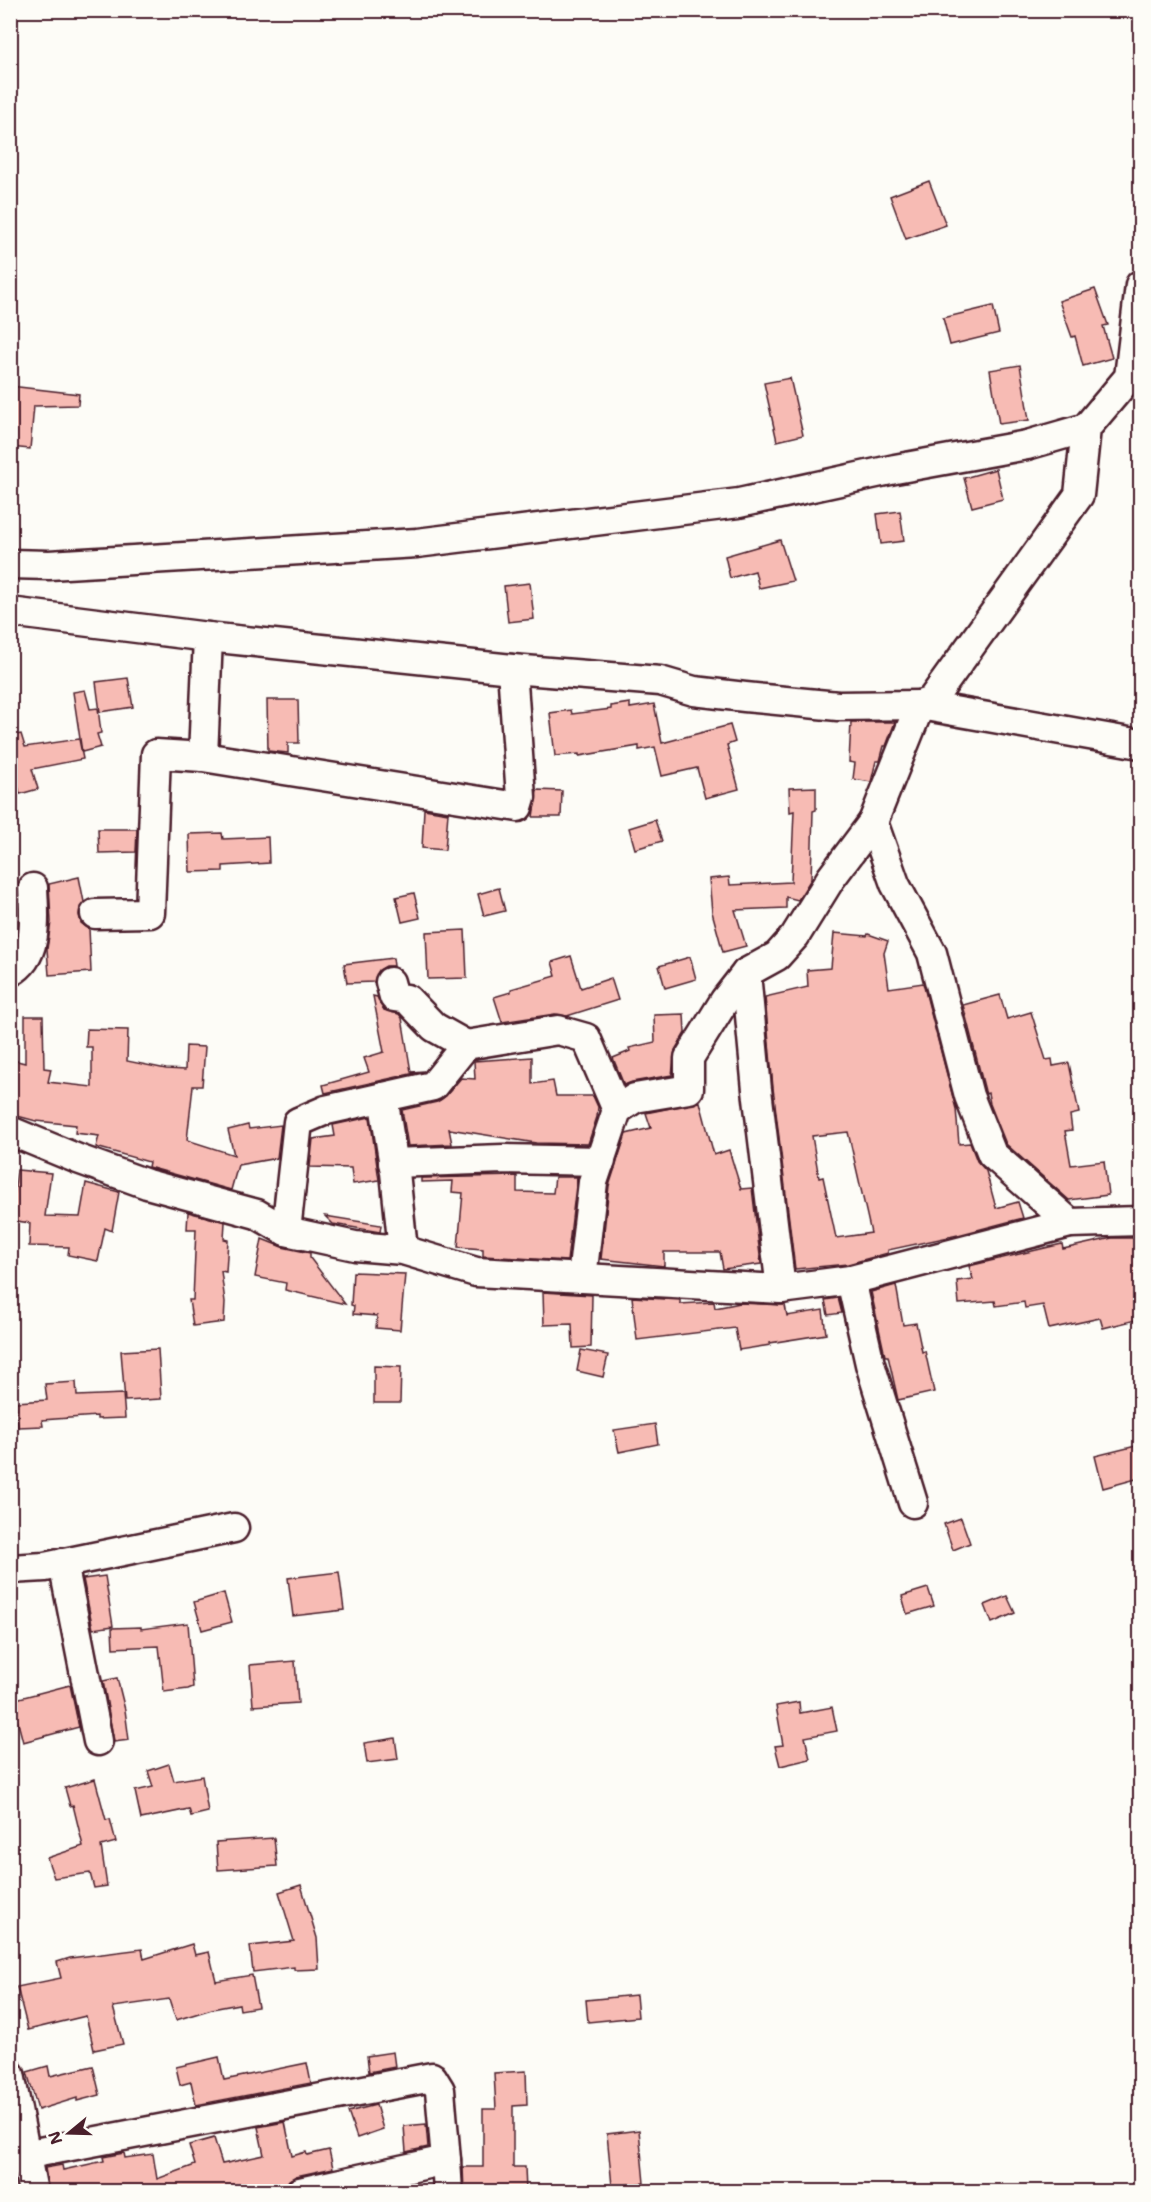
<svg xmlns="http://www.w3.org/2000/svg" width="1151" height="2202" font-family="'Shantell Sans',sans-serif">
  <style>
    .building { fill: #f7bbb4; stroke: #4a1f2b; stroke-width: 1.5; fill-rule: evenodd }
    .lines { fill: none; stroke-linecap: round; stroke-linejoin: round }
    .minor-casing { stroke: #4a1f2b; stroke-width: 33 }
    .minor { stroke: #fdfcf7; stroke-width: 28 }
  </style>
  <rect width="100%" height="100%" fill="#fdfcf7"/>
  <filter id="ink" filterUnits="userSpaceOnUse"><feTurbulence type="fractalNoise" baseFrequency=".0167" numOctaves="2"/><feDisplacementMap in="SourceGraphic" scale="12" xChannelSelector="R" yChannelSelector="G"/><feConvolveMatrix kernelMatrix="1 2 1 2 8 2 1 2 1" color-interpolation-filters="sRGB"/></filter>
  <g filter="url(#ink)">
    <g class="building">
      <polygon points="929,181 946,225 906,239 890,196"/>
      <polygon points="1095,289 1108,325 1103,326 1112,358 1083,366 1075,336 1072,337 1059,301"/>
      <polygon points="993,306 999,333 950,345 943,318"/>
      <polygon points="1020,365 1029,420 999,424 990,370"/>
      <polygon points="790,378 803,435 777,441 764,383"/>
      <polygon points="10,386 79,394 78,405 34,406 30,449 10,447"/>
      <polygon points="996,469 1003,499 972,507 964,478"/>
      <polygon points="900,511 904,541 881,544 877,514"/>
      <polygon points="780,540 793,581 759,588 755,571 730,578 725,556"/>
      <polygon points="530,583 534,619 508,622 504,586"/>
      <polygon points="128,678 133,707 100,712 96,682"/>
      <polygon points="85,690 90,709 98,708 101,733 97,734 101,747 82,752 73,692"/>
      <polygon points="267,700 298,700 299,743 288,743 288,753 268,751"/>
      <polygon points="630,703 630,708 654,704 662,743 730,725 735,742 727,745 739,789 705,798 697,768 662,776 655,747 639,750 639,746 579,756 579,754 555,756 550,713 571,710 572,714 611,709 611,706"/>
      <polygon points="851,722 895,722 886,746 884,746 880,761 876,761 871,782 853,779 855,763 849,762"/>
      <polygon points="21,734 25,747 79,739 83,759 32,769 38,789 20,794 10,752 10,736"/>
      <polygon points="816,787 816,810 813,811 811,879 798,900 786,897 786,908 735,910 746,946 723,952 712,912 709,879 729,877 730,885 791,882 794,811 790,812 789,788"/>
      <polygon points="537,790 562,791 561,817 533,817"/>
      <polygon points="424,809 448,813 445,850 422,848"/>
      <polygon points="655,820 662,841 635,849 629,828"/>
      <polygon points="98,829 137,829 136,852 99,853"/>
      <polygon points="222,833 223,839 268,837 269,863 223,866 223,871 190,872 189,834"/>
      <polygon points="79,877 84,902 80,907 79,915 81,923 89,929 91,972 49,975 47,949 51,922 49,884"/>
      <polygon points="499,888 505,911 484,916 478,894"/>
      <polygon points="414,893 420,918 402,922 396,897"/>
      <polygon points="465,930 467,978 428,979 426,932"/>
      <path d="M834,933L867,936L868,934L888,941L884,953L889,988L923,983L956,1109L959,1144L970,1143L977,1161L986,1171L996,1208L1018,1202L1023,1218L958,1235L888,1250V1253L848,1264L795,1269L773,1088L765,997L808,987L807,970L831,968ZM848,1132L871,1233L836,1238L823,1177L819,1178L812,1136Z"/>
      <polygon points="571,956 581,988 611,978 618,1000 567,1016 555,1014 502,1022 494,997 511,992 511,989 556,976 552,962"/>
      <polygon points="690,957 696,979 665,988 659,966"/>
      <polygon points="393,958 394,966 386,966 379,970 374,982 347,983 344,964"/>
      <polygon points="1000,995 1007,1019 1031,1012 1046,1060 1052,1059 1053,1066 1069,1063 1079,1113 1070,1115 1072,1130 1065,1131 1071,1165 1104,1161 1108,1195 1069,1200 1006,1144 990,1104 988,1093 986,1094 985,1091 963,1005"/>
      <polygon points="373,996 377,997 384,1010 399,1014 402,1018 411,1072 424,1071 325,1093 323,1085 369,1072 364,1058 384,1052"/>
      <polygon points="684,1014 685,1033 675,1050 672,1075 632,1082 624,1085 613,1058 630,1051 629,1048 655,1042 654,1015"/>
      <polygon points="25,1016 43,1016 44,1068 51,1069 48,1082 92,1087 92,1047 86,1047 87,1029 128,1030 127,1061 166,1069 185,1070 186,1046 205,1047 202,1086 193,1086 187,1140 234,1155 228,1130 248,1125 249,1129 281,1125 277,1158 238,1165 231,1190 152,1168 148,1167 149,1162 96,1147 99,1136 75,1133 76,1125 36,1121 10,1114 10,1070 13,1060 25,1063"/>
      <polygon points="532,1057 532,1084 553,1081 556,1096 593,1096 598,1107 597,1117 588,1144 536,1143 449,1129 452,1144 408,1146 402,1110 437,1102 446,1096 461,1078 475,1079 474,1061"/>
      <polygon points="700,1102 714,1155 729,1150 741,1189 752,1188 761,1264 723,1269 720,1252 664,1252 664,1266 601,1259 609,1186 626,1134 651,1128 646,1113"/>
      <polygon points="370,1117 379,1180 353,1184 351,1168 310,1167 313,1139 335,1136 333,1125"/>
      <polygon points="17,1170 51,1173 45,1216 80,1217 86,1183 119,1192 112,1231 105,1228 98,1261 68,1255 69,1247 29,1246 30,1223 10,1220 10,1196 14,1197"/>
      <polygon points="517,1176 517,1192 553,1193 555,1177 577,1177 567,1261 483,1256 483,1249 458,1247 463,1193 452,1192 453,1181 421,1182 421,1178"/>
      <polygon points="188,1212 225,1222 224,1239 228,1240 226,1272 221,1271 225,1302 224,1322 193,1326 189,1300 193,1300 196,1229 187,1229"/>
      <polygon points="325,1216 381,1225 380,1232 333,1224"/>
      <polygon points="1140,1238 1140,1319 1103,1328 1100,1318 1049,1329 1043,1305 1025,1308 1024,1302 996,1306 995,1301 959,1304 957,1281 973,1279 969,1266 1062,1244 1063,1249 1112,1238"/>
      <polygon points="262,1239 282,1247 310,1253 310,1258 345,1304 285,1290 286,1283 255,1277"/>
      <polygon points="353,1272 405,1274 400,1330 376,1328 377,1316 353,1314 354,1306 351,1305"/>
      <polygon points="896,1285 903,1325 916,1323 922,1352 925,1351 934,1392 898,1400 888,1356 885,1356 871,1292"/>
      <polygon points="543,1292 592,1295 591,1347 573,1348 572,1324 544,1325"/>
      <polygon points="632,1297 680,1300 680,1304 714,1302 715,1308 740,1303 785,1305 787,1316 823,1310 826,1334 770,1343 770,1345 739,1350 735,1328 637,1340"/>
      <polygon points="838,1298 842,1313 828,1315 825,1300"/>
      <polygon points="158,1349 161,1399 125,1401 121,1351"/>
      <polygon points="581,1350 608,1355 603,1377 577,1371"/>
      <polygon points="374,1366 401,1367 400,1403 374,1403"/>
      <polygon points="76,1382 77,1396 123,1394 125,1418 97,1419 97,1416 42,1420 43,1426 18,1427 16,1402 47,1400 45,1384"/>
      <polygon points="655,1424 658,1444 619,1452 614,1430"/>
      <polygon points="1140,1445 1140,1478 1103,1488 1095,1456"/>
      <polygon points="961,1518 970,1543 953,1550 944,1524"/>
      <polygon points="339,1572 344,1610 293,1616 288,1578"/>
      <polygon points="105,1576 113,1626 93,1629 83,1579"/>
      <polygon points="928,1588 934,1606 907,1614 902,1596"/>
      <polygon points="224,1593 232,1622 202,1630 194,1602"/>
      <polygon points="1007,1596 1015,1613 992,1623 985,1605"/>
      <polygon points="188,1623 193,1687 188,1689 164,1692 159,1646 113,1648 112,1628 141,1627 141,1629"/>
      <polygon points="295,1661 298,1703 253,1706 250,1665"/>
      <polygon points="117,1678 125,1710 129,1740 114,1742 103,1681"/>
      <polygon points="70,1685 79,1727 23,1742 12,1700"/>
      <polygon points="799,1702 800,1713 832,1707 837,1731 805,1737 810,1759 780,1766 775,1746 783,1745 776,1706"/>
      <polygon points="395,1738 398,1759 367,1763 364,1743"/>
      <polygon points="169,1764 174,1781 202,1776 208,1812 191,1816 189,1809 141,1819 135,1791 153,1787 148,1771"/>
      <polygon points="95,1779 106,1820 110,1819 116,1842 101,1846 107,1886 94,1888 90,1873 54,1878 47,1858 83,1846 73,1805 70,1806 65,1788"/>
      <polygon points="274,1838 277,1866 218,1870 216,1842"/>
      <polygon points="301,1885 317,1938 319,1969 294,1970 294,1967 253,1972 250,1946 294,1941 279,1892"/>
      <polygon points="192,1944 195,1955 209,1952 216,1981 252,1975 258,2007 240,2010 239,2004 212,2009 176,2020 169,1999 113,2007 123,2044 94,2050 86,2016 28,2030 17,1987 61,1978 57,1962 70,1958 142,1949 144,1959"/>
      <polygon points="636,1995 638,2017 588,2022 586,2000"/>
      <polygon points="393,2052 395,2067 369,2072 367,2056"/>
      <polygon points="219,2057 224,2080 307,2063 311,2083 196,2105 191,2082 180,2085 176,2067"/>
      <polygon points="48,2066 50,2076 93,2066 100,2095 77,2101 77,2098 38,2110 27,2072"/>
      <polygon points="526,2071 527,2105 513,2106 513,2167 525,2167 526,2192 464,2192 463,2167 483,2167 483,2109 496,2109 494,2073"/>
      <polygon points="376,2105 383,2129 357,2138 348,2112"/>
      <polygon points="285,2122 292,2156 306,2152 307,2155 329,2150 333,2168 296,2176 289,2180 284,2190 278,2192 244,2192 242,2184 218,2192 49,2192 45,2168 62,2165 63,2170 104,2161 103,2157 124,2153 125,2158 153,2154 157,2179 195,2165 189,2145 214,2138 222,2164 264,2155 258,2127"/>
      <polygon points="426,2124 428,2147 406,2152 404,2126"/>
      <polygon points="639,2130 644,2183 612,2186 607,2134"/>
    </g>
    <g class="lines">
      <g class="minor-casing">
        <g id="minor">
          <polyline points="10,564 49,565 417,543 739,503 895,469 1027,445 1086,428 1129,377 1140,285"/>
          <polyline points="10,612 208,637 512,669 660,681 694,691 745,697 838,706 920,705 1140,744"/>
          <polyline points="203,757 208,637"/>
          <polyline points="95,914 150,913 156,754 203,757 518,807 521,797 512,669"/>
          <path d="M10,972C40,956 34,915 33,888"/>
          <polyline points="746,973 757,1090 781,1289"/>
          <polyline points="390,982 394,997 407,999 434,1027 466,1045"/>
          <polyline points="383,1097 395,1172 403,1250"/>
          <polyline points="10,1131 78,1159 147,1184 257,1214 286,1231 355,1246 403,1250 476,1272 781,1289 851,1280 1070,1223 1140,1221"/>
          <polyline points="393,1163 503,1159 601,1161"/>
          <polyline points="1070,1223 992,1154 969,1096 932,953 895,884 873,822 920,705 931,701 1079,495 1086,428"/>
          <polyline points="286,1231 298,1122 326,1110 433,1086 466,1045 558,1030 586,1038 617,1110"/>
          <polyline points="582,1278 593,1182 617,1110 635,1098 689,1089 689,1058 725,1000 746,973 777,956 795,936 831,878 873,822"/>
          <polyline points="851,1280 870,1364 913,1503"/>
          <polyline points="63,1563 98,1741"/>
          <polyline points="10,1569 45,1567 234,1528"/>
          <polyline points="10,2074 33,2192"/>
          <polyline points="24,2155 432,2077 440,2090 446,2160"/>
          <polyline points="300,2192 446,2160 448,2192"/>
        </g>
      </g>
      <use href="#minor" class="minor"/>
    </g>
  </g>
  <rect width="1151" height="2202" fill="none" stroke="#fdfcf7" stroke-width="36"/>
  <rect x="18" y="18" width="1115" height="2166" fill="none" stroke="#4a1f2b" stroke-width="2" filter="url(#ink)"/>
  <g transform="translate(69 2133) rotate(251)" stroke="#fdfcf7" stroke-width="4.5" paint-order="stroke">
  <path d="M0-4.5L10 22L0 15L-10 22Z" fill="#4a1f2b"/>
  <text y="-9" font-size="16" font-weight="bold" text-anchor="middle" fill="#4a1f2b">N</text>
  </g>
</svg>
